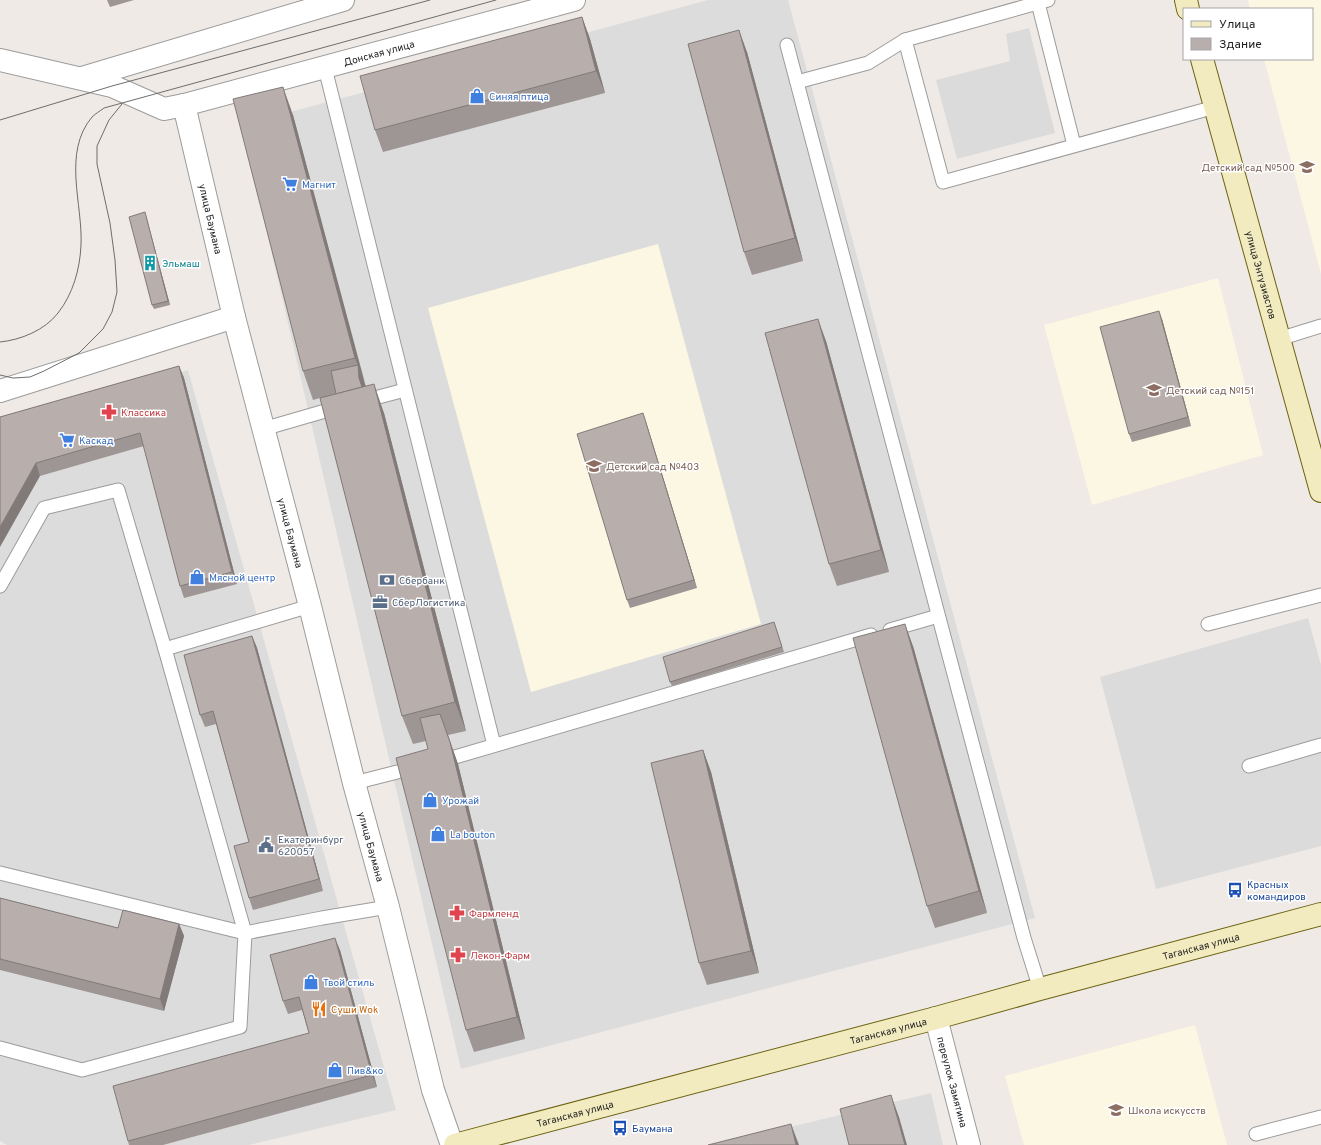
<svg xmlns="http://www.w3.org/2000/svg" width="1321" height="1145" font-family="Overpass,sans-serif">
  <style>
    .residential { fill: #dddcdc }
    .education { fill: #fcf7e2 }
    .parking { fill: #dbdbdb }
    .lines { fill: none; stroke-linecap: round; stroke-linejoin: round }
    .lane-casing { stroke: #9c9c9c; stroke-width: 15 }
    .street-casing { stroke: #9c9c9c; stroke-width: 24 }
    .secondary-casing { stroke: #6b6311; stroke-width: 24 }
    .lane { stroke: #fff; stroke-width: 13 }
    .street { stroke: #fff; stroke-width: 22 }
    .secondary { stroke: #f3ebc0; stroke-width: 22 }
    .tram { stroke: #6d6d6d; stroke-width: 1 }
    .wall { fill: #9e9694 }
    .shaded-wall { fill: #817a78 }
    .building { fill: #b8afac; stroke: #817a78 }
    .labels { text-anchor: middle; stroke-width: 3; stroke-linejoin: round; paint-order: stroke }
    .street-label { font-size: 10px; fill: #1f1f1f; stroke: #fff }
    .shop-label { font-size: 10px; fill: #366cbe; stroke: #fff; text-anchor: start }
    .education-label { font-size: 10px; fill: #785e54; stroke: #fff; text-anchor: start }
    .culture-label { font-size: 10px; fill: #0d838f; stroke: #fff; text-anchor: start }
    .health-label { font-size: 10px; fill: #be3a42; stroke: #fff; text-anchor: start }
    .service-label { font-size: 10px; fill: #4e5e75; stroke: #fff; text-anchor: start }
    .transit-label { font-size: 10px; fill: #164399; stroke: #fff; text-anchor: start }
    .food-label { font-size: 10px; fill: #c56008; stroke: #fff; text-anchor: start }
  </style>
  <rect width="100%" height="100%" fill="#efeae6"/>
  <g class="residential">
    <polygon points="708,0 788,0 1035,918 461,1069 242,125"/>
    <polygon points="188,370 396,1110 249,1145 7,1145 0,1141 0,424"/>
    <polygon points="931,1093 943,1145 715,1145"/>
  </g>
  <g class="education">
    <polygon points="1248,0 1321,0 1321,274 1264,59 1312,59 1312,9 1250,9"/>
    <polygon points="658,244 761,624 531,692 428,308"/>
    <polygon points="1218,278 1263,455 1092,505 1044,325"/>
    <polygon points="1195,1025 1227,1145 1024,1145 1005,1076"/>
  </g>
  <g class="parking">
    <polygon points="1029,28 1055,133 957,159 936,80 1010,61 1006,34"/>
    <polygon points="1308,618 1321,665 1321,846 1156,889 1100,677"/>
  </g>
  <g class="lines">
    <g class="lane-casing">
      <g id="lane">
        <polyline points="1038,3 1074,145"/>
        <polyline points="905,40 943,182 1215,107"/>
        <polyline points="787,45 1024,938 1040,989"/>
        <polyline points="325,68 494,745"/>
        <polyline points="797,82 868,63 905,40 1048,0"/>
        <polyline points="1279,339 1321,326"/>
        <polyline points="367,400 405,390"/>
        <polyline points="263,429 339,407"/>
        <polyline points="0,586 44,508 118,490 165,649 245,933 240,1027 82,1070 0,1048"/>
        <polyline points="1208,624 1321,595"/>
        <polyline points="890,630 938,616"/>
        <polyline points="165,649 310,606"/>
        <polyline points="455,757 871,635"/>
        <polyline points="1249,766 1321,745"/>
        <polyline points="354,783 417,767"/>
        <polyline points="0,873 245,933 322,918 388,907"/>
        <polyline points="1256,1134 1321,1117"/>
      </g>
    </g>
    <g class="street-casing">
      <g id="street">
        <path id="s1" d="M0,60L112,86L164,109L184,105L574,0"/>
        <polyline points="82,78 343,0"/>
        <path id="s2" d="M184,105L234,317L310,606L354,783L388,907L433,1090L452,1145"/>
        <polyline points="0,391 234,317"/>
        <path id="s3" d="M936,1018L969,1145"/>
      </g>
    </g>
    <g class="secondary-casing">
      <g id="secondary">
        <polyline points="1186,0 1188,9"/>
        <path id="s4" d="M1202,59L1321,491"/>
        <path id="s5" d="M455,1145L936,1018L1040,989L1321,914"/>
      </g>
    </g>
    <use href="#lane" class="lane"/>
    <use href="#street" class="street"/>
    <use href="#secondary" class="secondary"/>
    <g class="tram">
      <polyline points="0,120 112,86 430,0"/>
      <path d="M0,342C21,340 45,330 58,313C73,294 80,269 81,245C83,204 62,153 92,117C95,114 100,111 104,108L496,0"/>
      <polyline points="0,375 13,378 30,377 44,371 79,353 103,329 112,312 117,292 115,260 110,223 97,164 97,146 109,120 122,104"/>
    </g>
  </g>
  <g class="wall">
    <polygon points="107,0 134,0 110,7"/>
    <polygon points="582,17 590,39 605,93 383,152 375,130"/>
    <polygon points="747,52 803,261 752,275 744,252"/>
    <polygon points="293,115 365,386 384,413 466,731 448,735 458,764 525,1039 474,1052 466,1030 428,749 426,741 413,744 402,716 320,398 313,400 303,371"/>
    <polygon points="145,212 170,305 154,309 152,305"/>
    <polygon points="1162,319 1191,426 1132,442 1129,434"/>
    <polygon points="826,341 889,572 837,586 829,564"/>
    <polygon points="179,366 184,378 237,584 184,598 180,586 144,446 40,476 0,417"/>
    <polygon points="646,422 697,588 630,608 627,600"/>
    <polygon points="774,622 784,652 672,686 670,682"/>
    <polygon points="252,636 257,648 323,891 253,910 249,898 249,842 216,724 205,727 200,715"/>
    <polygon points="913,646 987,913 935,928 927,906"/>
    <polygon points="703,750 711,772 759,973 707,985 699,963"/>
    <polygon points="0,898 118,928 179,924 184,936 164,1011 0,970"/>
    <polygon points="340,950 377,1087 163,1145 129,1145 128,1141 309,1033 302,1010 288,1014 283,1001"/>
  </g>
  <g class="shaded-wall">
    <polygon points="582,17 590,39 605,93 596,71"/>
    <polygon points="739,30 747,52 803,261 795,238"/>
    <polygon points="283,87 293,115 366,387 355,358"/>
    <polygon points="145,212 146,216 170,305 168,301"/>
    <polygon points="1159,311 1162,319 1191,426 1188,417"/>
    <polygon points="818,319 826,341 889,572 881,550"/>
    <polygon points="358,365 366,387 363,394 359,378"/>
    <polygon points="179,366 184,378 237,584 232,572"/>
    <polygon points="374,384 384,413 466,731 455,702"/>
    <polygon points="643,413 646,422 697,588 694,580"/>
    <polygon points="36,463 40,476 0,547 0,527"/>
    <polygon points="905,624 913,646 987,913 979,891"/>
    <polygon points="252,636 257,648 323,891 319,879"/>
    <polygon points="440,714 458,764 525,1039 517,1017"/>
    <polygon points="703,750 711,772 759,973 751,951"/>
    <polygon points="179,924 184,936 164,1011 160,999"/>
    <polygon points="335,938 340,950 377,1087 372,1075"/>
    <polygon points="891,1095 899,1117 907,1145 905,1145"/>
    <polygon points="791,1124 799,1145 796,1145"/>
  </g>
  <g class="building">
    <polygon points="582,17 596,71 375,130 360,76"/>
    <polygon points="739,30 795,238 744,252 688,44"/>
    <polygon points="283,87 355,358 303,371 233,99"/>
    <polygon points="145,212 168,301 152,305 129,217"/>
    <polygon points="1159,311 1188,417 1129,434 1100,327"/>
    <polygon points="818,319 881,550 829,564 765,333"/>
    <polygon points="358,365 359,378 362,387 336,394 331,371"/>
    <polygon points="179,366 232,572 180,586 140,433 36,463 0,527 0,417"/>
    <polygon points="374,384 455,702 402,716 320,398"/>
    <polygon points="643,413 694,580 627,600 577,434"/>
    <polygon points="774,622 782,647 670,682 663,657"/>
    <polygon points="905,624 979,891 927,906 853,638"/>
    <polygon points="252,636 319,879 249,898 234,846 249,842 213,711 200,715 184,655"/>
    <polygon points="440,714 450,742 517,1017 466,1030 396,758 428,749 420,718"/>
    <polygon points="703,750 751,951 699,963 651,763"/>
    <polygon points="0,898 118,928 123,910 179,924 160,999 0,959"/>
    <polygon points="335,938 372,1075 128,1141 113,1086 309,1033 299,997 283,1001 270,955"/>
    <polygon points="891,1095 905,1145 849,1145 840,1109"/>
    <polygon points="791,1124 796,1145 708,1145"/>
  </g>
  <defs>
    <g id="shop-bare" transform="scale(1.2)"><path d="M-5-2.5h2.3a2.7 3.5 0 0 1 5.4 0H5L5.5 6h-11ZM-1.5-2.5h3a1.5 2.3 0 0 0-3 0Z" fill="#3f7fe0" stroke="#fff" stroke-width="2.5" paint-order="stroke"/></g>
    <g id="school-bare" transform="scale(1.2)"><path d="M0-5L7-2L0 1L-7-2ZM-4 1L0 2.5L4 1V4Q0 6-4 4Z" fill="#8d6e63" stroke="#fff" stroke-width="2.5" paint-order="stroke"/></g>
    <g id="supermarket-bare" transform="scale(1.2)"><path d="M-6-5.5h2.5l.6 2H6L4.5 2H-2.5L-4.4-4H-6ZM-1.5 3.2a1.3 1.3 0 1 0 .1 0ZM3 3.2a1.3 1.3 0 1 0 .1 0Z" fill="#3f7fe0" stroke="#fff" stroke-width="2.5" paint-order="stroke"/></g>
    <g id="building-bare" transform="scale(1.2)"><path d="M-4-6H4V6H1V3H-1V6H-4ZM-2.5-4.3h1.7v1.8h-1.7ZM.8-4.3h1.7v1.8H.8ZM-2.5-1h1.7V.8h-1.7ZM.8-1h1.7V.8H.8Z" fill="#0f9aa8" stroke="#fff" stroke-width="2.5" paint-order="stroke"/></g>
    <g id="pharmacy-bare" transform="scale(1.2)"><path d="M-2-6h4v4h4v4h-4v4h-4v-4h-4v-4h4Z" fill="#e0444e" stroke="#fff" stroke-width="2.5" paint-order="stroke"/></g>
    <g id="bank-bare" transform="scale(1.2)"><path d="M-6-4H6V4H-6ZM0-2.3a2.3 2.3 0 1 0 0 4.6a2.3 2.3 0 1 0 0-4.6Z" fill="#5c6f8a" stroke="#fff" stroke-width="2.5" paint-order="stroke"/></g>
    <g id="office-bare" transform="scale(1.2)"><path d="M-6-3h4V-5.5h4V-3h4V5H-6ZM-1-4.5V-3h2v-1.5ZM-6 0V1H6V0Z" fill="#5c6f8a" stroke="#fff" stroke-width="2.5" paint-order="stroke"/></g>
    <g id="civic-bare" transform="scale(1.2)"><path d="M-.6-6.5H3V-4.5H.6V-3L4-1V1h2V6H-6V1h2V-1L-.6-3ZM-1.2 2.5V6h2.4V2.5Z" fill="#5c6f8a" stroke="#fff" stroke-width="2.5" paint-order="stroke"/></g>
    <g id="bus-bare" transform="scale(1.2)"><path d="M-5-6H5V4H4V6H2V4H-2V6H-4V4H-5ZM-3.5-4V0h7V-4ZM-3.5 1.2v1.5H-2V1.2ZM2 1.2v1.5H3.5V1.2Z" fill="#1a4fb4" stroke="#fff" stroke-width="2.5" paint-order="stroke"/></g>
    <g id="restaurant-bare" transform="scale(1.2)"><path d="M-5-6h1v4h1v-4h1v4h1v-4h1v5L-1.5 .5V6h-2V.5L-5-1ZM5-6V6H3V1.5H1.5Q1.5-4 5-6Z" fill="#e8710a" stroke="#fff" stroke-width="2.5" paint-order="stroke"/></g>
  </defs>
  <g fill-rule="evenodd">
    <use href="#shop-bare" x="477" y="96"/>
    <use href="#school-bare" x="1307" y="167"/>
    <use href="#supermarket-bare" x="290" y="184"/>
    <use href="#building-bare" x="150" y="263"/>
    <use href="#school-bare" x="1154" y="390"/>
    <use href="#pharmacy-bare" x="109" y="412"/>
    <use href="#supermarket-bare" x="67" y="440"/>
    <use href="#school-bare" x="594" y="466"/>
    <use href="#shop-bare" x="197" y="577"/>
    <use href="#bank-bare" x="387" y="580"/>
    <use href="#office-bare" x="380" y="602"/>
    <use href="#shop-bare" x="430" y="800"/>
    <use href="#shop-bare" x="438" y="834"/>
    <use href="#civic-bare" x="266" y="845"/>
    <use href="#bus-bare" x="1235" y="890"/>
    <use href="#pharmacy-bare" x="457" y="913"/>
    <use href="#pharmacy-bare" x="458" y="955"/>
    <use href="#shop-bare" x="311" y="982"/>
    <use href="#restaurant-bare" x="319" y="1009"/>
    <use href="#shop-bare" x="335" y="1070"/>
    <use href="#school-bare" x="1116" y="1110"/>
    <use href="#bus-bare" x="620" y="1128"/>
  </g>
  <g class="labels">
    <g class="street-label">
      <text dy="4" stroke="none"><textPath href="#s1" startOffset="394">Донская улица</textPath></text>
      <text dy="4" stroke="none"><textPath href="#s2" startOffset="117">улица Баумана</textPath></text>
      <text dy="4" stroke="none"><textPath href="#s4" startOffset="224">улица Энтузиастов</textPath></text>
      <text dy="4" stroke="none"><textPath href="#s2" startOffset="441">улица Баумана</textPath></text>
      <text dy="4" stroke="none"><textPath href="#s2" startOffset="765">улица Баумана</textPath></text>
      <text dy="4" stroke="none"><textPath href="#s5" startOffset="772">Таганская улица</textPath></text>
      <text dy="4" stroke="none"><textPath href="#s5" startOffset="448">Таганская улица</textPath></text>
      <text dy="4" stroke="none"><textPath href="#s3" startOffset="66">переулок Замятина</textPath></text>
      <text dy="4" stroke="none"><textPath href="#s5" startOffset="124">Таганская улица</textPath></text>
    </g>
    <g class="shop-label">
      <text x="489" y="100">Синяя птица</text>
      <text x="302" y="188">Магнит</text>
      <text x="79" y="444">Каскад</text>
      <text x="209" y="581">Мясной центр</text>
      <text x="442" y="804">Урожай</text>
      <text x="450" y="838">La bouton</text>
      <text x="323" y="986">Твой стиль</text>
      <text x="347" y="1074">Пив&amp;ко</text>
    </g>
    <g class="education-label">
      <text x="1295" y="171" text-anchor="end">Детский сад №500</text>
      <text x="1166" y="394">Детский сад №151</text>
      <text x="606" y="470">Детский сад №403</text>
      <text x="1128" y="1114">Школа искусств</text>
    </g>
    <g class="culture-label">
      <text x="162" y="267">Эльмаш</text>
    </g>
    <g class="health-label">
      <text x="121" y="416">Классика</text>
      <text x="469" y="917">Фармленд</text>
      <text x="470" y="959">Лекон-Фарм</text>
    </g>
    <g class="service-label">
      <text x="399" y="584">Сбербанк</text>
      <text x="392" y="606">СберЛогистика</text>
      <text x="278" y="843">Екатеринбург<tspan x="278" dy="12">620057</tspan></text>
    </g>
    <g class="transit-label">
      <text x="1247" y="888">Красных<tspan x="1247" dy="12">командиров</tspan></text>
      <text x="632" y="1132">Баумана</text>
    </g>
    <g class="food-label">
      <text x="331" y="1013">Суши Wok</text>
    </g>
  </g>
  <rect x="1183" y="8" width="130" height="52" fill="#ffffff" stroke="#a5a5a5"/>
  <rect x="1191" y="21" width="20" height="6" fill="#f3ebc0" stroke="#a5a5a5"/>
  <text x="1219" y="28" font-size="12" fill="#1f1f1f">Улица</text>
  <rect x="1191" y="38" width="20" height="12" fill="#b8afac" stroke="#a5a5a5"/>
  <text x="1219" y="48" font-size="12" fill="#1f1f1f">Здание</text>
</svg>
